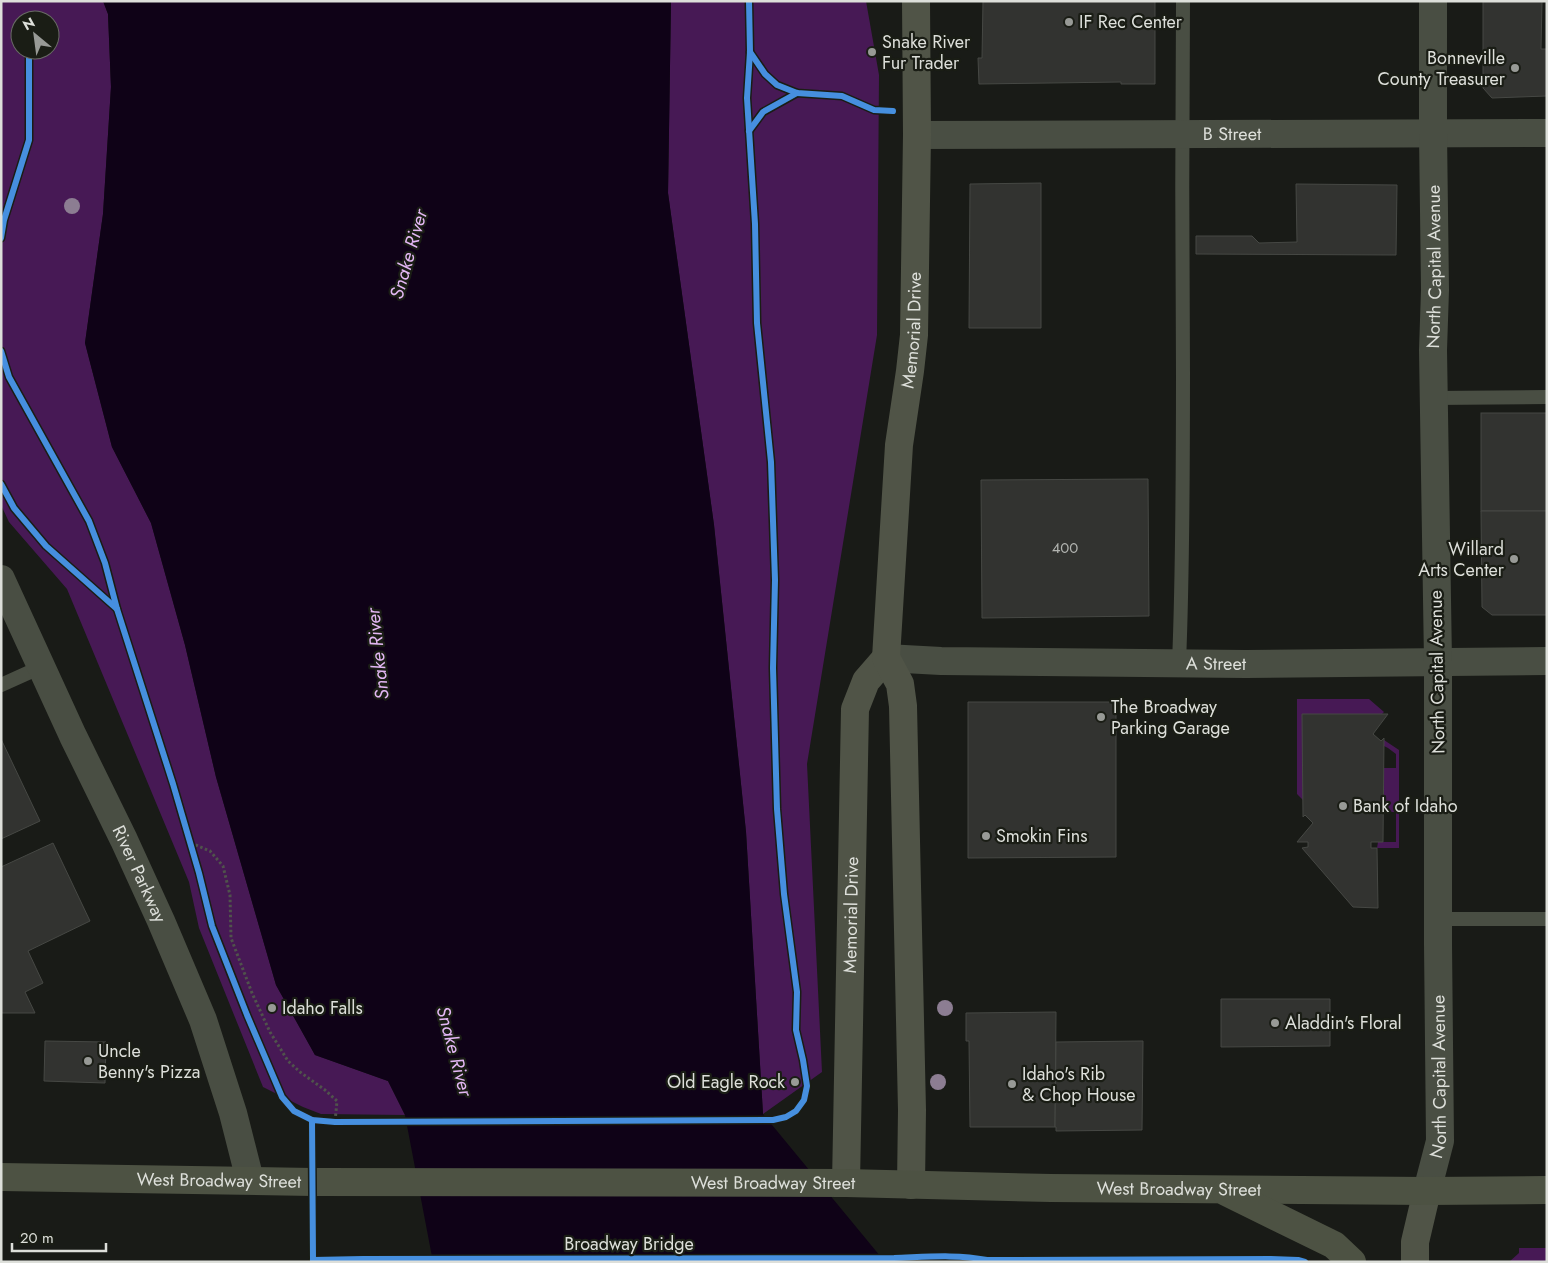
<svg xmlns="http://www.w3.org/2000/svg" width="1548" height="1263" font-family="Jost,sans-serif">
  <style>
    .green { fill: #471955; fill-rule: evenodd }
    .water { fill: #0f0217 }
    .building { fill: #323330; stroke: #464844 }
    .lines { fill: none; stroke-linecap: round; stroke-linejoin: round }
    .path { stroke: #50534c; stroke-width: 3; stroke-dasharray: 2.5 2.5; stroke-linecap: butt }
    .lane { stroke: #494e43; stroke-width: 14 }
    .street { stroke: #494e43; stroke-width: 28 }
    .secondary { stroke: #505447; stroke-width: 28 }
    .primary { stroke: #4d5243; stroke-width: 28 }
    .cycleway-casing { stroke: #1a1d15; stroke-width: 9 }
    .cycleway { stroke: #468fdf; stroke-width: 6 }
    .tree { fill: #8c7d92 }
    .poi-dot { fill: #989a96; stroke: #1a1d15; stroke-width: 2 }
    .labels { text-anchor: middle; stroke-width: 4.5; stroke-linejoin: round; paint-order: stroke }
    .number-label { font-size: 15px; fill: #b2b4b0 }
    .poi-label { font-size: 18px; fill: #dddfda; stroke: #1a1d15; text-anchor: start }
    .street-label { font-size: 18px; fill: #dddfda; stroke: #1a1d15 }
    .water-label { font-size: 19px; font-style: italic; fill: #e3b7f4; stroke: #1a1d15 }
  </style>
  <rect width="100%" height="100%" fill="#191b17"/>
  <g class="green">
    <path d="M1,1H103L108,14L111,87L103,214L85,343L112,447L151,523L185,645L216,777L276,985L315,1055L388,1081L405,1115L321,1114L303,1107L263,1087L199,928L189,882L67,589L9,522L1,505ZM20,20H50V50H20Z"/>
    <polygon points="671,1 866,1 879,75 877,335 807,764 822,1072 763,1114 746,832 714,525 668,193"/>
    <polygon points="1297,699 1369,699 1384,712 1382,714 1303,715 1303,800 1297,794"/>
    <polygon points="1384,740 1399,750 1399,848 1377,848 1378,842 1396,842 1396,812 1384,812 1384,768 1396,768 1396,754 1388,748 1384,746"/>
    <polygon points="1519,1248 1547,1248 1547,1262 1509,1262 1519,1253"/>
  </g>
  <polygon class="water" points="103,1 671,1 668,193 714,525 746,832 763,1114 885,1262 433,1262 405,1115 388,1081 315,1055 276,985 216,777 185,645 151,523 112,447 85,343 103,214 111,87 108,14"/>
  <g class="building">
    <polygon points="983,1 1155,1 1155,84 1121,84 1121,82 979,84 978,58 982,58"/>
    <polygon points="1483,1 1542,1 1541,49 1547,49 1547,96 1492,98 1483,88"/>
    <polygon points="1041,183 1041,328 969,328 970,184"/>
    <polygon points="1296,184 1397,185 1396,255 1196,254 1196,236 1252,236 1259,243 1297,242"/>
    <rect x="1481" y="413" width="66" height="98"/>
    <polygon points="1148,479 1149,616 982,618 981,480"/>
    <polygon points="1481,511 1547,511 1547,615 1492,615 1482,607"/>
    <polygon points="968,702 1116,702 1116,857 968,858"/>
    <polygon points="1302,714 1388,714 1373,734 1381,741 1384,738 1383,842 1371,842 1371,848 1377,848 1378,908 1353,907 1302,848 1308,847 1308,842 1297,842 1313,823 1305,815 1303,817"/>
    <polygon points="1,739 40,821 1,839"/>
    <polygon points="53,843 90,921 28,951 43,983 25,992 35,1013 1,1013 1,867"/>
    <polygon points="1221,999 1330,999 1330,1046 1221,1047"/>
    <polygon points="1056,1012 1055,1127 970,1127 969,1041 966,1041 966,1013"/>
    <polygon points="45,1041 106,1042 105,1083 44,1081"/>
    <polygon points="1143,1041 1142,1130 1056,1131 1056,1127 1055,1127 1056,1042"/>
  </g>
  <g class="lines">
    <polyline class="path" points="191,843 210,851 223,866 230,895 231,938 252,993 270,1032 288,1061 300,1072 325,1090 337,1101 335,1122"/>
    <g class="lane">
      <polyline points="1434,398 1547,397"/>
      <path d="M1179,663C1183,566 1183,469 1183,372C1182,248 1182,125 1183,1"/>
      <polyline points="1,685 41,667"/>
      <polyline points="1438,919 1547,919"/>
    </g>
    <g class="street">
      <path id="s1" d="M917,135L1547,133"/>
      <path id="s2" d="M1,579L73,736L124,840L161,921L203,1020L233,1113L250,1180"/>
      <path id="s3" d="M886,658L941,661L1246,664L1547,661"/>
      <path id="s4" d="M1427,1191L1440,1141L1438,944V661L1433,350L1435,290L1433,133V1"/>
    </g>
    <g class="secondary">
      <path id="s5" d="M846,1183L855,709L866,681L886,658"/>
      <path id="s6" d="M911,1185L912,1110L903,706L900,684L886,658L899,445L910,371L914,335L917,135L916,1"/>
      <polyline points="1415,1262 1415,1242 1427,1191"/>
    </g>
    <g class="primary">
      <path id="s7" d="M1,1177L313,1182L846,1183L1051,1188L1427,1191L1547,1190"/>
      <polyline points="1226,1192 1334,1245 1352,1262"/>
    </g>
    <g class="cycleway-casing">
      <g id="cycleway">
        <polyline points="750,52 765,74 777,85 797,93 842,96 874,110 893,111"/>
        <polyline points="749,131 763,112 797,93"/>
        <polyline points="1,238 4,220 29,140 29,50"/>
        <polyline points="1,351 9,377 89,521 105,563 117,609 173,784 199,873 212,926 247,1015 282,1097 294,1111 312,1120 335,1122 773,1120 786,1117 796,1111 804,1100 807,1086 803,1060 796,1030 797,992 784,894 777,809 773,668 775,580 771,462 757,323 755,224 747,98 750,52 749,1"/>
        <polyline points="1,484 14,508 46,546 117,609"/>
        <polyline points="312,1120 313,1260"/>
        <polyline points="987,1260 1271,1259 1298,1260 1305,1262"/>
        <path d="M314,1262L313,1260L363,1259L894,1258C926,1257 956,1254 987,1260V1262"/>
      </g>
    </g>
    <use href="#cycleway" class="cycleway"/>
  </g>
  <g class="tree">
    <circle cx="72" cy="206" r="8"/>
    <circle cx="945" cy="1008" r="8"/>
    <circle cx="938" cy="1082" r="8"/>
  </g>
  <g class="poi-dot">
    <circle cx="1069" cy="22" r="5"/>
    <circle cx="872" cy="52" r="5"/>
    <circle cx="1515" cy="68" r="5"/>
    <circle cx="1514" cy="559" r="5"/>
    <circle cx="1101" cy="717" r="5"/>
    <circle cx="1343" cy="806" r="5"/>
    <circle cx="986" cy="836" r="5"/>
    <circle cx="272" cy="1008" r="5"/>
    <circle cx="1275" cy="1023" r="5"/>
    <circle cx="88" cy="1061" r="5"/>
    <circle cx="795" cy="1082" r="5"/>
    <circle cx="1012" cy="1084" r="5"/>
  </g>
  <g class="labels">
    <g class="number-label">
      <text x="1065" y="553">400</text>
    </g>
    <g class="poi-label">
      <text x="1079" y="28">IF Rec Center</text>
      <text x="882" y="48">Snake River<tspan x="882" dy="21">Fur Trader</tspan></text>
      <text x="1505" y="64" text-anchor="end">Bonneville<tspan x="1505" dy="21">County Treasurer</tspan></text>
      <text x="1504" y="555" text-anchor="end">Willard<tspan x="1504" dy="21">Arts Center</tspan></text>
      <text x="1111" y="713">The Broadway<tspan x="1111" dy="21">Parking Garage</tspan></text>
      <text x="1353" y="812">Bank of Idaho</text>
      <text x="996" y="842">Smokin Fins</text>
      <text x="282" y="1014">Idaho Falls</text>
      <text x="1285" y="1029">Aladdin's Floral</text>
      <text x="98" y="1057">Uncle<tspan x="98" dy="21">Benny's Pizza</tspan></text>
      <text x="1022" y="1080">Idaho's Rib<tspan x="1022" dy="21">&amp; Chop House</tspan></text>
      <text x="785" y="1088" text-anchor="end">Old Eagle Rock</text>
    </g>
    <g class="street-label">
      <text dy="6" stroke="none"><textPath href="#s1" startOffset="315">B Street</textPath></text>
      <text dy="6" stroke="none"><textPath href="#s4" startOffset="926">North Capital Avenue</textPath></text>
      <text dy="6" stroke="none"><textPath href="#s6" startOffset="860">Memorial Drive</textPath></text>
      <text dy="6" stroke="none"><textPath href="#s3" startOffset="330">A Street</textPath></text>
      <text transform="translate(1437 672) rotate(-91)" y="6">North Capital Avenue</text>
      <text dy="6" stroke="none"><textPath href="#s2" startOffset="326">River Parkway</textPath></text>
      <text dy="6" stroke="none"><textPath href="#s5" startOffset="268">Memorial Drive</textPath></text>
      <text dy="6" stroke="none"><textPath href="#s4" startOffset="116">North Capital Avenue</textPath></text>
      <text dy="6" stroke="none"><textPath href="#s7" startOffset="218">West Broadway Street</textPath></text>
      <text dy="6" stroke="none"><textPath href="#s7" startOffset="772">West Broadway Street</textPath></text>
      <text dy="6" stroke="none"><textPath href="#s7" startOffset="1178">West Broadway Street</textPath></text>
      <text x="629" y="1250">Broadway Bridge</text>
    </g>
    <g class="water-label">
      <text transform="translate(408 254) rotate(-74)" y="7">Snake River</text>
      <text transform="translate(377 654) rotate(-96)" y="7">Snake River</text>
      <text transform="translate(455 1051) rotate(75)" y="7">Snake River</text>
    </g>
  </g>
  <rect width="1548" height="1263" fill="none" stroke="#dddfda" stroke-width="5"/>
  <g transform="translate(35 35) rotate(331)"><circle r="24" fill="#1a1d15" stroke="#686b64"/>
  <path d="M0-4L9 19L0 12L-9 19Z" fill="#989a96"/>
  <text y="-8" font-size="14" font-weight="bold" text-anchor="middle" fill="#dddfda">N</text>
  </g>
  <path d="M12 1243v8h94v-8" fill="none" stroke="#dddfda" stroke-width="2.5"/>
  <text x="20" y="1243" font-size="15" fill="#dddfda" stroke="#1a1d15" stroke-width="4" paint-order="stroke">20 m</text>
</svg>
